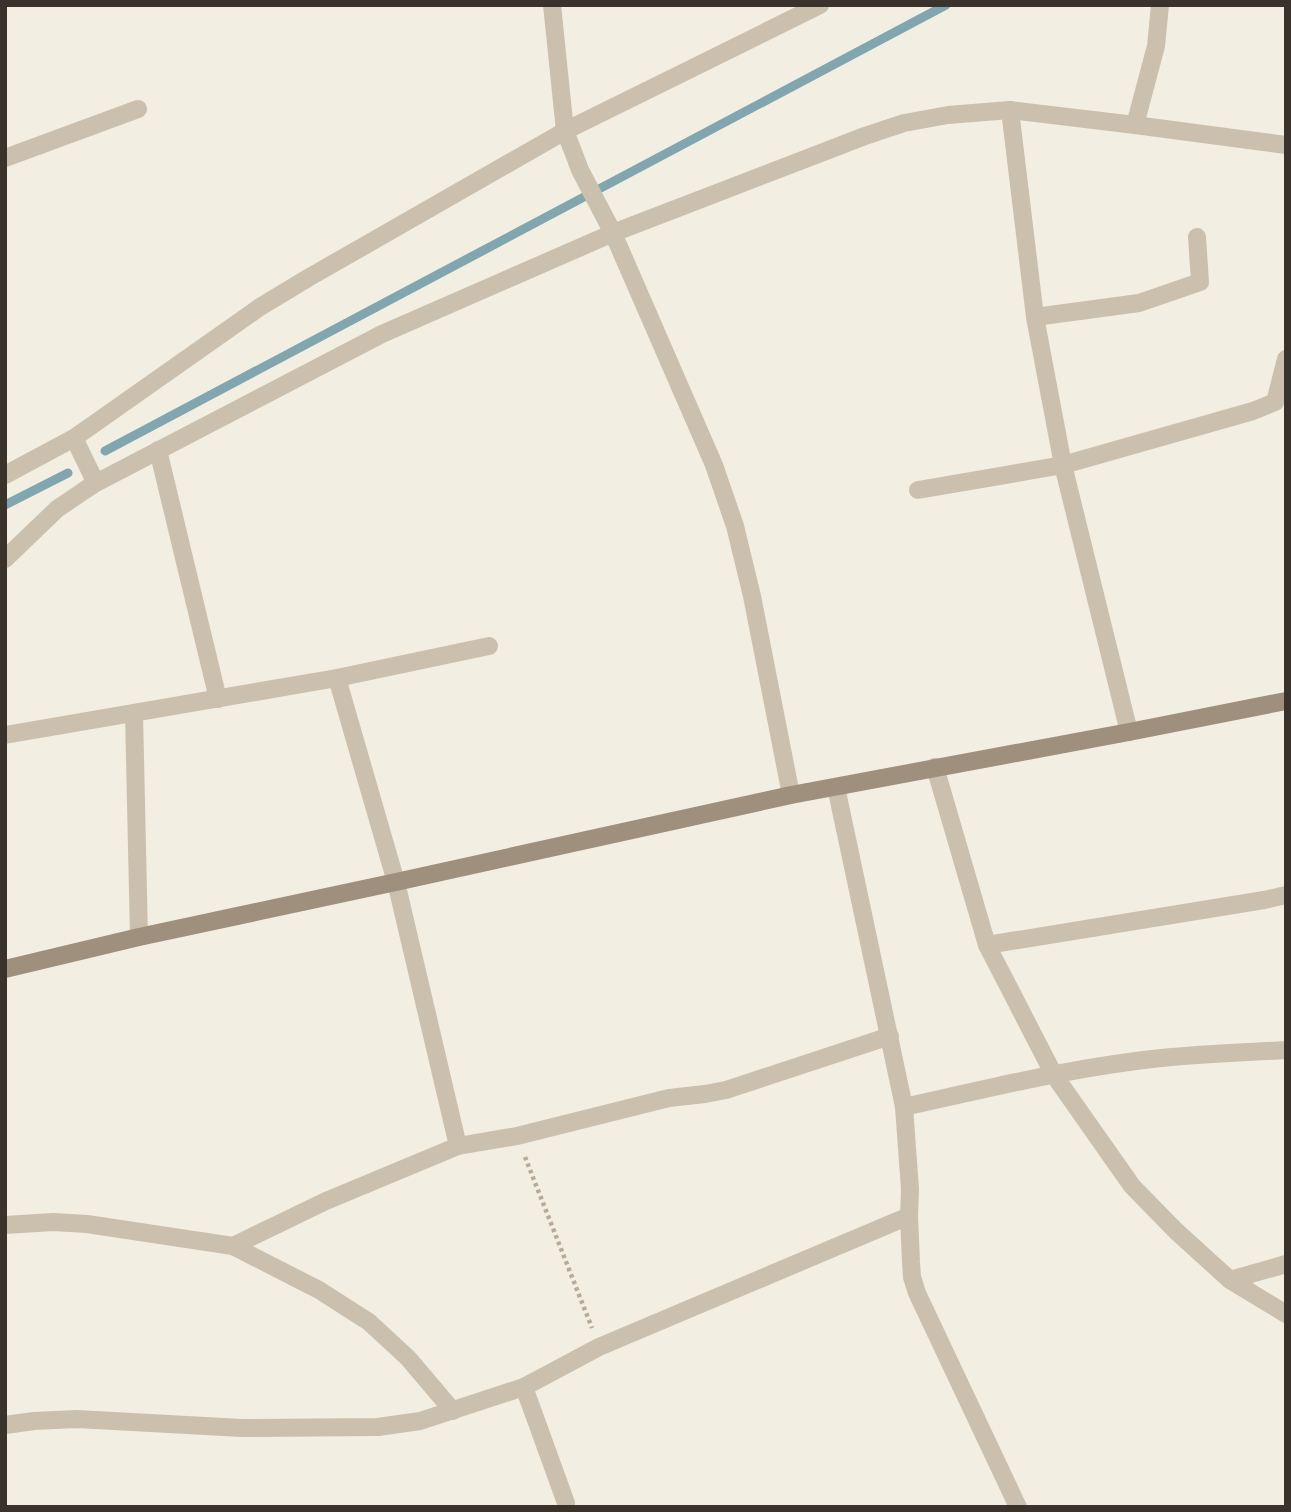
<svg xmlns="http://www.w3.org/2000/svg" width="1291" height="1512" font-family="Jost,sans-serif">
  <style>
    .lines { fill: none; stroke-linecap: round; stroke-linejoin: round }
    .stream { stroke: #81a6af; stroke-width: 9 }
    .path { stroke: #b7aa97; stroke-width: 4.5; stroke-dasharray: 3.5 3.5; stroke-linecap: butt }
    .street { stroke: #cbc0ad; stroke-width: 18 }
    .secondary { stroke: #9f907e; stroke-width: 18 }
  </style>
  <rect width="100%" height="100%" fill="#f3eee2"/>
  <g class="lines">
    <g class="stream">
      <polyline points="105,451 946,5"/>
      <polyline points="5,505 68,473"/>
    </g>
    <polyline class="path" points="525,1157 592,1328"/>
    <g class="street">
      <polyline points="552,5 565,131 574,154 580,170 613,233 714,465 735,526 752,596 791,795"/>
      <polyline points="1010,110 1035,317 1063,465 1129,732"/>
      <polyline points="1135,125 1156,46 1160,5"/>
      <polyline points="5,158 138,109"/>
      <polyline points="1035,317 1139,303 1200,282 1197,237"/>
      <polyline points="74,438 92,475 94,484"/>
      <polyline points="158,450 218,699"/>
      <polyline points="5,475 74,438 260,307 308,278 565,131 820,5"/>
      <polyline points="918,490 1063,465 1253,411 1275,402 1286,359"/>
      <polyline points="5,559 57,509 94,484 382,334 613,233 865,136 904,123 948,115 1010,110 1135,125 1286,145"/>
      <polyline points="134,713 139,937"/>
      <polyline points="5,735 337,678 489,646"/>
      <polyline points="935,767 987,945 1054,1075 1132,1186 1176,1231 1230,1280 1286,1314"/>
      <polyline points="836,787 904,1107 910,1189 909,1216 911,1262 912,1277 917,1293 1018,1507"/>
      <polyline points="987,945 1264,900 1286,895"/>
      <path d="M904,1107C981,1090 1058,1071 1136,1061C1185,1054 1236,1053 1286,1050"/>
      <polyline points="458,1146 517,1136 669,1098 705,1094 726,1090 890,1036"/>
      <polyline points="5,1225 53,1222 87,1224 233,1246 319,1290 369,1322 408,1358 453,1411"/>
      <polyline points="233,1246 326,1201 458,1146 396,882 337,678"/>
      <polyline points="1230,1280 1286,1264"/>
      <polyline points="524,1387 566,1503 566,1507"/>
      <polyline points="5,1425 34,1421 77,1419 242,1428 378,1427 420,1421 524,1387 599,1347 909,1216"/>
    </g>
    <polyline class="secondary" points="5,969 139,937 396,882 791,795 1129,732 1286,701"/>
  </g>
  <rect width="1291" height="1512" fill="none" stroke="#3a332c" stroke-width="14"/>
</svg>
